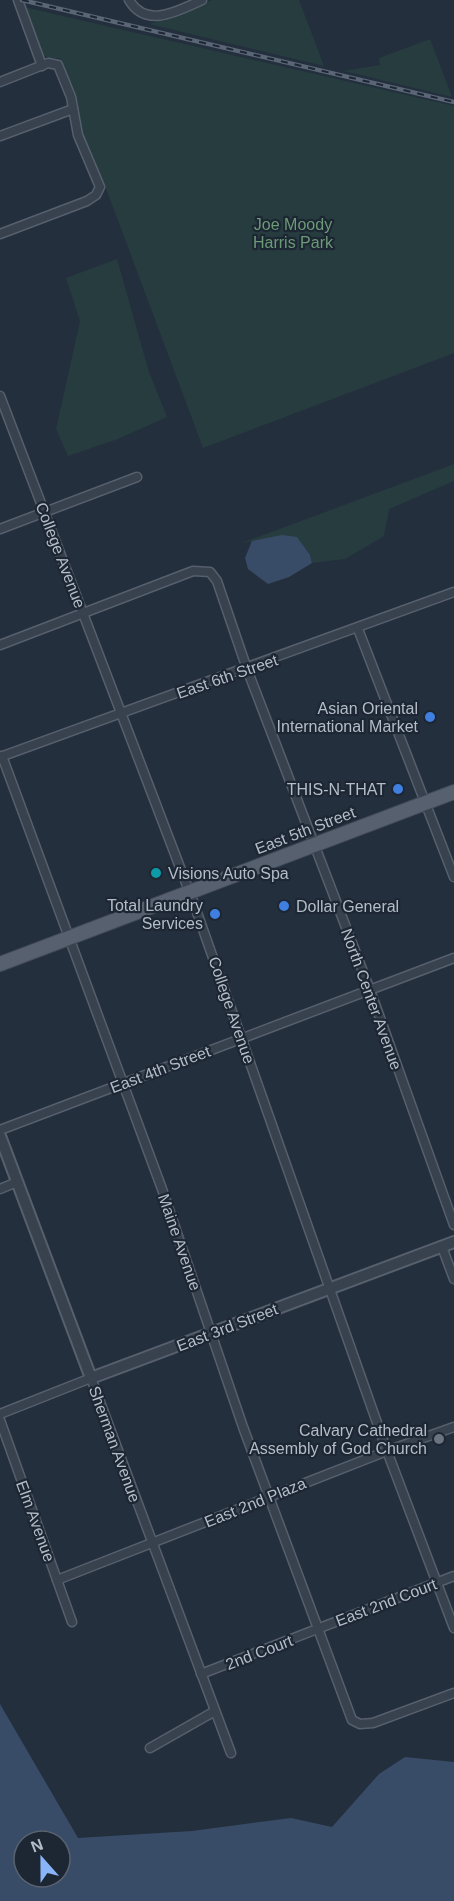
<svg xmlns="http://www.w3.org/2000/svg" width="454" height="1901" font-family="Arial,sans-serif">
  <style>
    .green { fill: #263c3f }
    .water { fill: #394c67; fill-rule: evenodd }
    .lines { fill: none; stroke-linecap: round; stroke-linejoin: round }
    .minor-casing { stroke: #565f6c; stroke-width: 11 }
    .tertiary-casing { stroke: #565f6c; stroke-width: 14 }
    .primary-casing { stroke: #414a57; stroke-width: 16 }
    .minor { stroke: #38414e; stroke-width: 8 }
    .tertiary { stroke: #38414e; stroke-width: 10 }
    .primary { stroke: #56606e; stroke-width: 14 }
    .rail-casing { stroke: #5a6575; stroke-width: 4.5 }
    .rail { stroke: #1d2633; stroke-width: 2; stroke-dasharray: 7; stroke-linecap: butt }
    .shop-dot { fill: #3f7fe0; stroke: #1d2633; stroke-width: 2 }
    .culture-dot { fill: #0f9aa8; stroke: #1d2633; stroke-width: 2 }
    .worship-dot { fill: #6b7280; stroke: #1d2633; stroke-width: 2 }
    .labels { text-anchor: middle; stroke-width: 4.5; stroke-linejoin: round; paint-order: stroke }
    .park-label { font-size: 16px; fill: #6b9a76; stroke: #1d2633 }
    .street-label { font-size: 16px; fill: #b4bcc9; stroke: #1d2633 }
    .poi-label { font-size: 16px; fill: #b4bcc9; stroke: #1d2633; text-anchor: end }
  </style>
  <rect width="100%" height="100%" fill="#242f3e"/>
  <g class="green">
    <polygon points="212,0 299,0 324,66 149,24 175,17"/>
    <polygon points="24,7 454,106 454,353 203,448 104,183 81,135 75,99 60,58 49,58 42,55"/>
    <polygon points="430,39 452,97 344,71 380,65 379,58"/>
    <polygon points="117,259 149,372 167,417 118,439 68,456 56,429 80,321 66,278"/>
    <polygon points="454,464 454,481 389,509 384,536 345,559 312,563 310,555 262,539 242,543"/>
  </g>
  <g class="water">
    <polygon points="282,535 297,537 310,555 312,563 289,577 268,584 248,569 245,558 252,541"/>
    <path d="M0,1704L78,1838L192,1831L291,1818L332,1827L379,1774L405,1757L454,1762V1901H0ZM24,1841H60V1877H24Z"/>
  </g>
  <g class="lines">
    <g class="minor-casing">
      <g id="minor">
        <polyline points="18,0 42,66"/>
        <path d="M129,0C146,29 178,11 202,0"/>
        <polyline points="0,82 48,63 58,65 71,97 78,135 100,187 96,195 87,201 0,234"/>
        <polyline points="0,136 73,109"/>
        <polyline points="0,396 194,904 387,1451 454,1628"/>
        <polyline points="0,529 137,477"/>
        <polyline points="358,629 454,877"/>
        <polyline points="0,645 193,571 210,572 217,581 247,669 370,990 454,1225"/>
        <polyline points="2,756 162,1189 243,1427 352,1720 360,1724 373,1723 454,1693"/>
        <polyline points="0,757 454,592"/>
        <polyline points="0,1130 454,958"/>
        <polyline points="0,1189 17,1182"/>
        <polyline points="442,1247 454,1279"/>
        <polyline points="0,1414 91,1378 231,1753"/>
        <polyline points="0,1420 72,1622"/>
        <polyline points="57,1580 387,1451 454,1427"/>
        <polyline points="201,1674 454,1576"/>
        <polyline points="150,1748 215,1711"/>
      </g>
    </g>
    <g class="tertiary-casing">
      <polyline id="tertiary" points="0,1136 91,1378 454,1242"/>
    </g>
    <g class="primary-casing">
      <polyline id="primary" points="0,964 454,792"/>
    </g>
    <use href="#minor" class="minor"/>
    <use href="#tertiary" class="tertiary"/>
    <use href="#primary" class="primary"/>
    <g class="rail-casing">
      <polyline id="rail" points="22,0 454,102"/>
    </g>
    <use href="#rail" class="rail"/>
  </g>
  <g class="shop-dot">
    <circle cx="430" cy="717" r="6"/>
    <circle cx="398" cy="789" r="6"/>
    <circle cx="284" cy="906" r="6"/>
    <circle cx="215" cy="914" r="6"/>
  </g>
  <circle class="culture-dot" cx="156" cy="873" r="6"/>
  <circle class="worship-dot" cx="439" cy="1439" r="6"/>
  <g class="labels">
    <g class="park-label">
      <text x="293" y="230">Joe Moody<tspan x="293" dy="18">Harris Park</tspan></text>
    </g>
    <g class="street-label">
      <text transform="translate(61 555) rotate(69)" y="6">College Avenue</text>
      <text transform="translate(227 676) rotate(-19)" y="6">East 6th Street</text>
      <text transform="translate(305 830) rotate(-21)" y="6">East 5th Street</text>
      <text transform="translate(372 999) rotate(70)" y="6">North Center Avenue</text>
      <text transform="translate(232 1010) rotate(71)" y="6">College Avenue</text>
      <text transform="translate(160 1069) rotate(-21)" y="6">East 4th Street</text>
      <text transform="translate(180 1242) rotate(71)" y="6">Maine Avenue</text>
      <text transform="translate(227 1327) rotate(-21)" y="6">East 3rd Street</text>
      <text transform="translate(115 1444) rotate(70)" y="6">Sherman Avenue</text>
      <text transform="translate(255 1502) rotate(-22)" y="6">East 2nd Plaza</text>
      <text transform="translate(36 1521) rotate(70)" y="6">Elm Avenue</text>
      <text transform="translate(386 1602) rotate(-21)" y="6">East 2nd Court</text>
      <text transform="translate(259 1652) rotate(-21)" y="6">2nd Court</text>
    </g>
    <g class="poi-label">
      <text x="418" y="714">Asian Oriental<tspan x="418" dy="18">International Market</tspan></text>
      <text x="386" y="795">THIS-N-THAT</text>
      <text x="168" y="879" text-anchor="start">Visions Auto Spa</text>
      <text x="203" y="911">Total Laundry<tspan x="203" dy="18">Services</tspan></text>
      <text x="296" y="912" text-anchor="start">Dollar General</text>
      <text x="427" y="1436">Calvary Cathedral<tspan x="427" dy="18">Assembly of God Church</tspan></text>
    </g>
  </g>
  <g transform="translate(42 1859) rotate(339)"><circle r="28" fill="#1d2633" stroke="#59626f" stroke-width="1.5"/>
  <path d="M0-4.5L10 22L0 15L-10 22Z" fill="#8ab4f8"/>
  <text y="-9" font-size="16" font-weight="bold" text-anchor="middle" fill="#b4bcc9">N</text>
  </g>
</svg>
